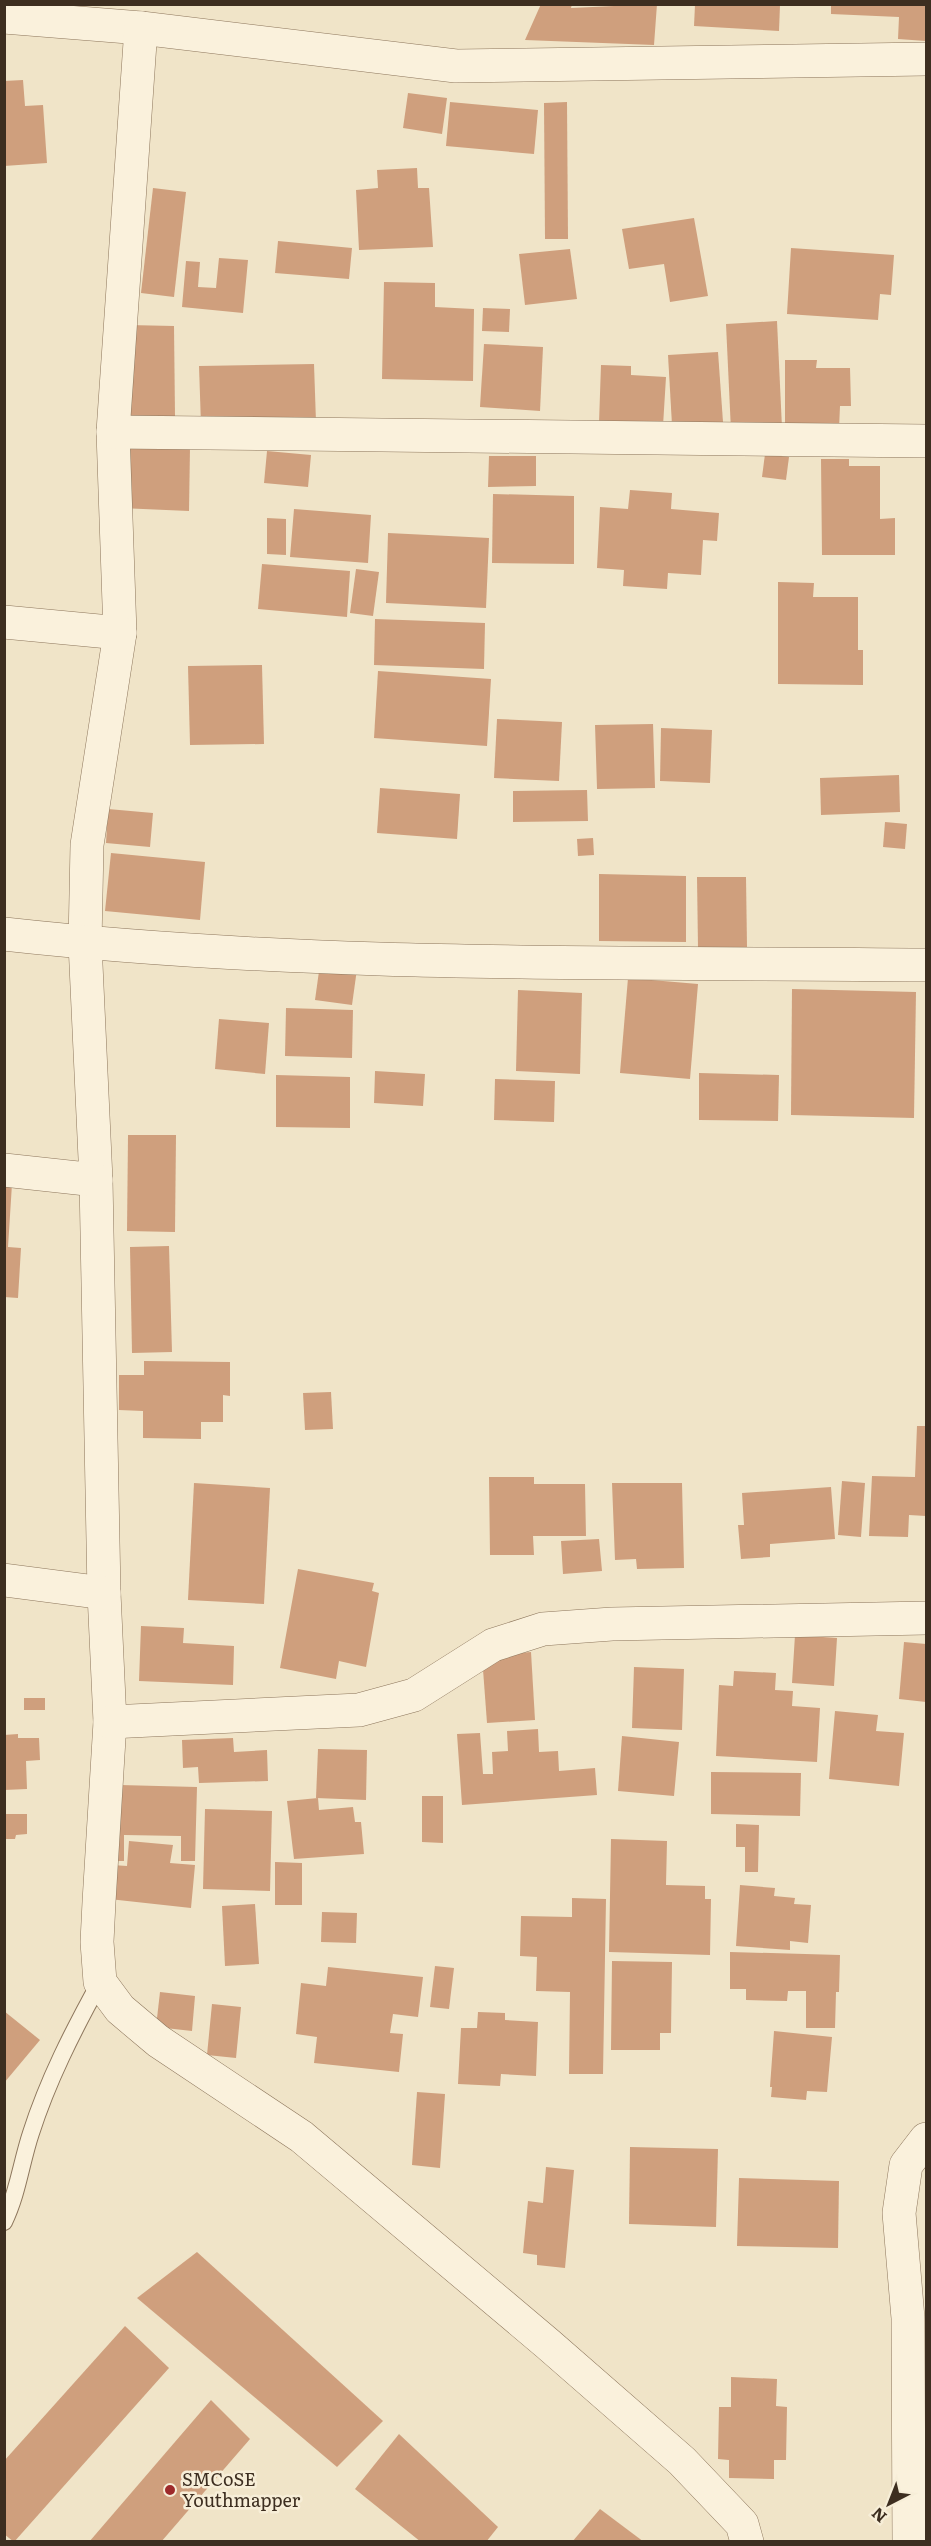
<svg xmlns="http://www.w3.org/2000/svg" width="931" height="2546" font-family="Literata,serif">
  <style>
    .building { fill: #cf9f7d }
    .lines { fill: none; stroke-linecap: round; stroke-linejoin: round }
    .lane-casing { stroke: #8d765c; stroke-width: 18 }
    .street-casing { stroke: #8d765c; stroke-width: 34 }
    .lane { stroke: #faf1dc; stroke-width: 16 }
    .street { stroke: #faf1dc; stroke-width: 33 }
    .poi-dot { fill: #9e2a2b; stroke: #f7eed8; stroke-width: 2 }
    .labels { text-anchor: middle; stroke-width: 5; stroke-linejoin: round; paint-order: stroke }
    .poi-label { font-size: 18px; fill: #3d2e20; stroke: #f7eed8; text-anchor: start }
  </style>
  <rect width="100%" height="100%" fill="#f0e4c8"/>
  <g class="building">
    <polygon points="541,4 572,4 571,8 657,4 654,45 525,40"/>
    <polygon points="831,4 926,4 926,41 898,39 899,17 831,14"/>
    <polygon points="695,5 780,5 779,31 694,26"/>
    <polygon points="23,80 25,106 43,105 47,163 4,166 4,81"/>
    <polygon points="408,93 447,98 442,134 403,128"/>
    <polygon points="450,102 538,110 534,154 446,146"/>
    <polygon points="567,102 568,239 545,239 544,103"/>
    <polygon points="417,168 418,188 429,188 433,247 359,250 356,190 378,188 377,170"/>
    <polygon points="153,188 186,192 174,297 141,293"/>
    <polygon points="694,218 708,296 670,302 664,264 629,269 622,229"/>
    <polygon points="278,241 352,248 349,279 275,273"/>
    <polygon points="791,248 894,255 891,295 880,294 878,320 787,314"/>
    <polygon points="570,249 577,299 525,305 519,254"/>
    <polygon points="219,258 248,260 243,313 182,307 186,261 200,262 198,287 216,288"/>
    <polygon points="384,282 435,283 435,307 474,309 473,381 382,379"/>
    <polygon points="483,308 510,309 509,332 482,331"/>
    <polygon points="777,321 782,428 731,431 726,324"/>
    <polygon points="128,325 174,326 175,416 129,417"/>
    <polygon points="484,344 543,347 540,411 480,407"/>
    <polygon points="718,352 723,422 672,425 668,355"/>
    <polygon points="785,360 817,360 816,368 850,368 851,406 840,406 839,429 785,429"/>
    <polygon points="314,364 316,422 201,425 199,366"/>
    <polygon points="601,365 631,366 631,375 666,377 663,426 599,423"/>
    <polygon points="121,446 190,448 189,511 120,508"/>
    <polygon points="267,451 311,455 308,487 264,483"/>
    <polygon points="765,454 789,457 786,480 762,477"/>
    <polygon points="489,456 536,456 536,486 488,487"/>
    <polygon points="821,459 849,459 849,466 880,466 880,519 895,518 895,555 822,555"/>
    <polygon points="630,490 672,493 671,509 719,513 717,541 703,540 701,575 668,573 667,589 623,586 624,570 597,568 600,507 628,509"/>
    <polygon points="493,494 574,496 574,564 492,563"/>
    <polygon points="294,509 371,515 368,563 290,557"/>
    <polygon points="267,518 286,519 286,555 267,554"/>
    <polygon points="388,533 489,538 486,608 386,603"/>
    <polygon points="262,564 350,571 347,617 258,609"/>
    <polygon points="356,569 379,572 373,616 350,613"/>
    <polygon points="778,582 814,583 813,597 858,597 858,650 863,650 863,685 778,684"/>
    <polygon points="375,619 485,623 484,669 374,665"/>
    <polygon points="262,665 264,744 190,745 188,666"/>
    <polygon points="378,671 491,679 487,746 374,738"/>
    <polygon points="497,719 562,722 559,781 494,778"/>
    <polygon points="653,724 655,788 597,789 595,725"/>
    <polygon points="661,728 712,730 710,783 660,781"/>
    <polygon points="899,775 900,812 821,815 820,778"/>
    <polygon points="380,788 460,794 457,839 377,833"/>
    <polygon points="587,790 588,821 513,822 513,791"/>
    <polygon points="108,809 153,813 150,847 106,843"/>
    <polygon points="885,822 907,824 905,849 883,847"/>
    <polygon points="593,838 594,855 578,856 577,839"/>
    <polygon points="111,853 205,862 200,920 105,911"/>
    <polygon points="599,874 686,876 686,942 599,941"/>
    <polygon points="697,877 746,877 747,947 698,948"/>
    <polygon points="320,964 357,969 352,1005 315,1000"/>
    <polygon points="628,978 698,984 690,1079 620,1073"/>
    <polygon points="792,989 916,992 914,1118 791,1115"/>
    <polygon points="518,990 582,993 580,1074 516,1071"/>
    <polygon points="286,1008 353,1010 352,1058 285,1056"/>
    <polygon points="219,1019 269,1023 265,1074 215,1069"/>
    <polygon points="375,1071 425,1074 423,1106 374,1103"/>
    <polygon points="699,1073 779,1075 778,1121 699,1120"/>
    <polygon points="276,1075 350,1077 350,1128 276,1127"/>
    <polygon points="495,1079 555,1081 554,1122 494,1120"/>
    <polygon points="128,1135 176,1135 175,1232 127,1231"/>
    <polygon points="4,1183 12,1184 8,1247 21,1248 18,1298 4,1297"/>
    <polygon points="169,1246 172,1352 132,1353 130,1247"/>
    <polygon points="144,1361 230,1362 230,1396 223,1395 223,1422 201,1422 201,1439 143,1438 143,1411 119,1410 119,1375 144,1375"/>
    <polygon points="331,1392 333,1429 305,1430 303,1393"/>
    <polygon points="917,1426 926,1426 926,1516 909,1515 908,1537 869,1536 872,1476 915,1477"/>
    <polygon points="489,1477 534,1477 534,1484 585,1484 586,1536 533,1536 534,1555 490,1555"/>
    <polygon points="842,1481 865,1483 861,1537 838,1535"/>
    <polygon points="194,1483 270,1488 264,1604 188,1600"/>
    <polygon points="612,1483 682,1483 684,1568 637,1569 636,1559 615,1560"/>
    <polygon points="831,1487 835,1539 770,1544 770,1557 741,1559 738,1525 744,1525 742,1493"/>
    <polygon points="599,1539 602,1571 563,1574 561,1541"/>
    <polygon points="298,1569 374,1583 372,1591 379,1593 366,1667 339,1661 336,1679 280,1668"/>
    <polygon points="141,1626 184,1628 183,1643 234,1646 233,1685 139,1681"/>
    <polygon points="795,1635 837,1638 834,1686 792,1683"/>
    <polygon points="904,1642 926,1644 926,1702 899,1699"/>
    <polygon points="531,1652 535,1720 487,1723 482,1656"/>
    <polygon points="634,1667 684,1669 682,1730 632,1728"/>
    <polygon points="734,1671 776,1673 775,1690 793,1691 792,1706 820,1708 817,1762 716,1756 719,1685 733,1686"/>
    <rect x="24" y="1698" width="21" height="12"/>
    <polygon points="835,1711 878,1715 876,1731 904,1733 899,1786 829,1779"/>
    <polygon points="538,1729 539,1752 558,1751 559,1771 595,1768 597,1795 462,1805 457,1734 480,1733 483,1774 493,1774 492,1752 508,1751 507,1731"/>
    <polygon points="18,1734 18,1738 39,1738 40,1760 26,1761 27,1789 4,1790 4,1735"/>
    <polygon points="622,1736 679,1742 674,1796 618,1791"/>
    <polygon points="233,1738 234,1752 267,1750 268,1781 199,1783 198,1767 183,1768 182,1740"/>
    <polygon points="318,1749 367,1750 366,1800 316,1798"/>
    <polygon points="711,1772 801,1773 800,1816 711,1814"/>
    <polygon points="120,1785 197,1787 195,1861 181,1861 181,1836 124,1835 124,1861 115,1861"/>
    <polygon points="422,1796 443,1796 443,1843 422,1842"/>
    <polygon points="318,1798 319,1810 353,1807 355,1822 361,1822 364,1854 294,1859 287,1801"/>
    <polygon points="205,1809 272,1811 270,1891 203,1889"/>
    <polygon points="4,1814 27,1814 27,1834 16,1835 15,1839 4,1839"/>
    <polygon points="736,1824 759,1825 758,1872 745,1872 745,1847 736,1847"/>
    <polygon points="611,1839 667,1841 666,1885 705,1886 705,1899 711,1899 710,1955 609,1952"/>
    <polygon points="129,1841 173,1845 170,1863 195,1865 191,1908 109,1899 112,1865 127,1866"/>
    <polygon points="275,1862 302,1863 302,1905 275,1905"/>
    <polygon points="740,1885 775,1888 774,1896 795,1898 794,1904 811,1905 808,1943 790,1941 790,1950 736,1946"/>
    <polygon points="572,1898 606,1899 603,2074 569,2074 570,1992 536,1991 537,1957 520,1956 521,1916 572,1917"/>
    <polygon points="255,1904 259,1964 225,1966 222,1906"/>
    <polygon points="322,1912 357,1913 356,1943 321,1942"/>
    <polygon points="730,1952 840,1955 839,1992 836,1992 835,2028 806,2028 806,1991 788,1991 787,2001 746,2000 746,1989 730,1989"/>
    <polygon points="612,1961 672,1962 671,2033 660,2033 660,2050 611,2050"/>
    <polygon points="435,1966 454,1968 449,2009 430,2007"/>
    <polygon points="328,1967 423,1977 418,2017 393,2014 390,2033 403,2034 399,2072 314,2063 317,2037 296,2034 301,1983 326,1986"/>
    <polygon points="160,1992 195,1996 192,2031 156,2027"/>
    <polygon points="212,2004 241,2007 236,2058 207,2055"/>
    <polygon points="4,2011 40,2040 4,2083"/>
    <polygon points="478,2012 505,2013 505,2020 538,2022 536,2076 501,2074 500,2086 458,2084 461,2028 477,2028"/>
    <polygon points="774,2031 832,2037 827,2092 807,2091 806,2100 771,2097 772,2087 770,2087"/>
    <polygon points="417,2092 445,2094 440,2168 412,2165"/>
    <polygon points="630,2147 718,2149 716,2227 629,2224"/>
    <polygon points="546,2167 574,2170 565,2268 537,2265 537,2255 523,2253 528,2201 543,2203"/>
    <polygon points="739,2178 839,2181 838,2248 737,2246"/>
    <polygon points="197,2252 383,2421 337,2467 137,2298"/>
    <polygon points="125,2326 169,2368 14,2542 4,2534 4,2461"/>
    <polygon points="731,2377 777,2379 776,2406 787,2407 786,2460 774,2460 774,2479 729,2478 729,2460 718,2459 719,2407 731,2407"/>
    <polygon points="211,2400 250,2439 161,2542 89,2542"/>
    <polygon points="399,2434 498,2527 486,2542 421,2542 355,2489"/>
    <polygon points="600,2509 644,2542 572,2542"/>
  </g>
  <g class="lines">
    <g class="lane-casing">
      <path id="lane" d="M4,2222C18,2193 21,2163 31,2133C48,2080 73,2031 100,1982"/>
    </g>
    <g class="street-casing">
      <g id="street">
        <polyline points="4,17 141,28 456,66 926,59"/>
        <polyline points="141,28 113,432 120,633 87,845 85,943 96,1180 104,1593 110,1722 99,1902 97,1942 100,1982 120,2009 158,2041 302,2137 548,2344 682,2461 742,2524 747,2542"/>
        <polyline points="113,432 926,441"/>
        <polyline points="4,622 120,633"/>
        <path d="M4,934C310,968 619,962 926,965"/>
        <polyline points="4,1170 96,1180"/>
        <polyline points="4,1580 104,1593"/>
        <polyline points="110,1722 359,1710 414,1695 493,1645 543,1629 612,1624 926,1618"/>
        <polyline points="909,2542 908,2318 899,2213 906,2165 926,2139"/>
      </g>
    </g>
    <use href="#lane" class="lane"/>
    <use href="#street" class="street"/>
  </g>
  <circle class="poi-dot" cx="170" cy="2490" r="6"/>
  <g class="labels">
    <g class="poi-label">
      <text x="182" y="2486">SMCoSE<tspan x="182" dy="21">Youthmapper</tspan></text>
    </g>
  </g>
  <rect width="931" height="2546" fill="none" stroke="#3d2e20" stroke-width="12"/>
  <g transform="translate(889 2504) rotate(222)" stroke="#f7eed8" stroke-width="4.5" paint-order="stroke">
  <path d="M0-4.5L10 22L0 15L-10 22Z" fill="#3d2e20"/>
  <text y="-9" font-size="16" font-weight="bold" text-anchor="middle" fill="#3d2e20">N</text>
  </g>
</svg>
